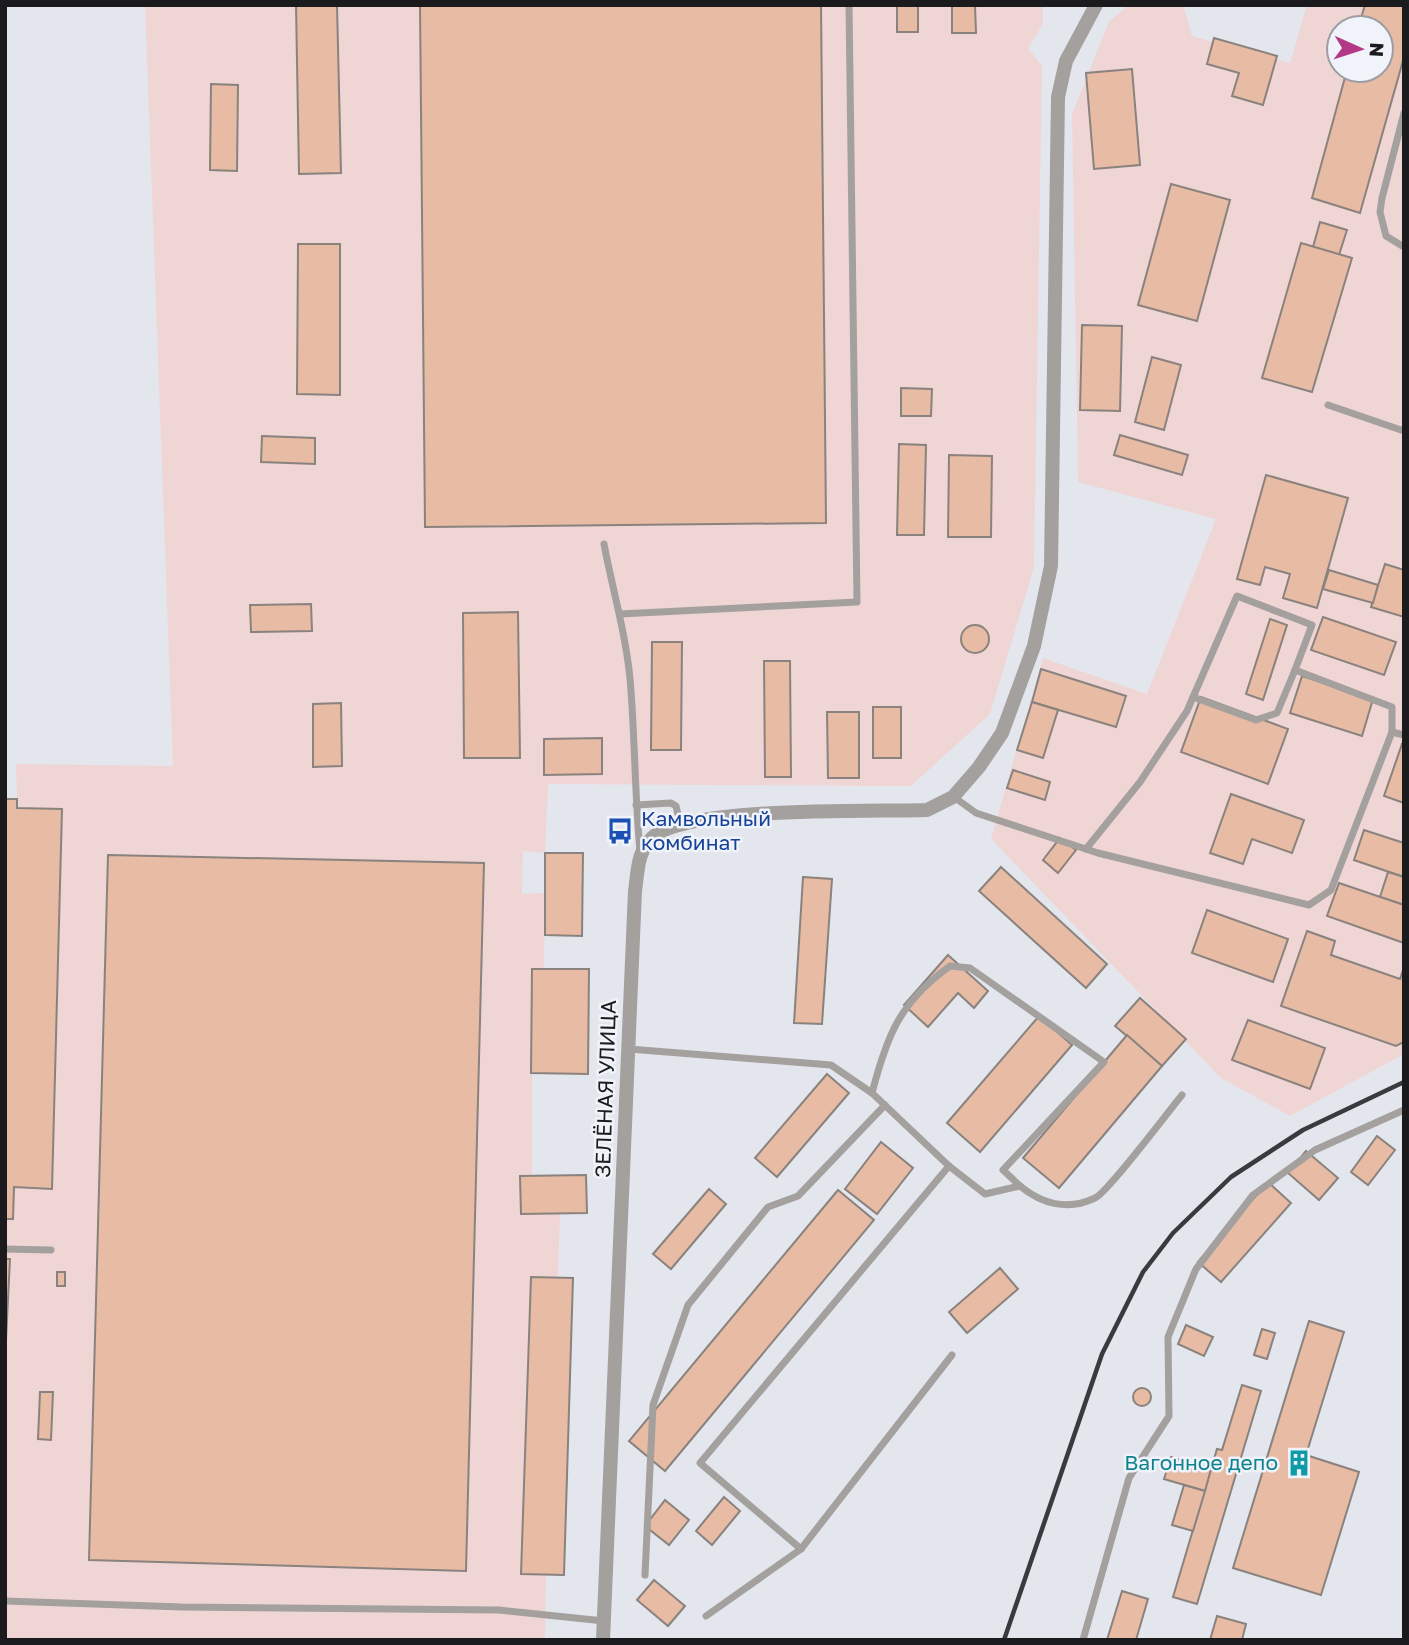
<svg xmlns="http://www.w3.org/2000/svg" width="1409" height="1645" font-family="'Golos Text',sans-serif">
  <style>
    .industrial { fill: #f0d5d5; fill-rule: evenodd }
    .building { fill: #e8bba4; stroke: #89827e; stroke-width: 2 }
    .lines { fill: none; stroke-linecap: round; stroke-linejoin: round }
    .lane { stroke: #a3a09e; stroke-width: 7 }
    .street { stroke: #a3a09e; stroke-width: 14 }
    .rail { stroke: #393a3d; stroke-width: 4.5 }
    .labels { text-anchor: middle; stroke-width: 5; stroke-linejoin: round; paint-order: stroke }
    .transit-label { font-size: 21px; fill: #164399; stroke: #f1f3fa; text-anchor: start }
    .street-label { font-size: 21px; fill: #1b1b1e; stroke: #f1f3fa }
    .culture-label { font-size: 21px; fill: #0d838f; stroke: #f1f3fa; text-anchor: end }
  </style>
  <rect width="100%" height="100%" fill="#e4e6ed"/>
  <g class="industrial">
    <polygon points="145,5 1043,5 1043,24 1028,48 1042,66 1034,567 990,714 911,786 548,784 545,853 523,851 522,894 545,893 544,969 532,969 532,1176 520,1177 521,1214 560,1213 558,1277 573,1278 564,1575 546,1575 545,1640 5,1640 5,799 17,799 16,764 173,766"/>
    <path d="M1128,5H1183L1192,36L1290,63L1307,5H1404V1054L1290,1116L1221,1078L991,839L1043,658L1147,694L1216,519L1078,482L1072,114L1109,22ZM1339,28H1381V70H1339Z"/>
  </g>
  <g class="building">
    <polygon points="296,5 337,5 341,173 299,174"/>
    <polygon points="420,5 821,5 826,523 425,527"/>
    <rect x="897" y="5" width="21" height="27"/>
    <polygon points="952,5 975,5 976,33 952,33"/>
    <polygon points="1365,5 1404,5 1404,57 1360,213 1312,198 1347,70 1381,70 1381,28 1358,28"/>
    <polygon points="1214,38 1277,56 1263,105 1232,96 1239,73 1207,64"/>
    <polygon points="1132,69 1140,165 1094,169 1086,73"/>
    <polygon points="211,84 238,85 237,171 210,170"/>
    <polygon points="1171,184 1230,200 1197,321 1138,305"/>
    <polygon points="1320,222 1347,230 1339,255 1313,247"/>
    <polygon points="1301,243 1352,258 1312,392 1262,378"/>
    <polygon points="298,244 340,244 340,395 297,394"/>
    <polygon points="1082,325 1122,326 1120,411 1080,410"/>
    <polygon points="1152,357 1181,365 1164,430 1135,422"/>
    <polygon points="901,388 932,389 931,416 901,416"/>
    <polygon points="1120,435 1188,455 1182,475 1114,455"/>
    <polygon points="262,436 315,438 315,464 261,462"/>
    <polygon points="899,444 926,445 924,535 897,535"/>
    <polygon points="949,455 992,456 991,537 948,537"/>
    <polygon points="1266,475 1348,498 1317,608 1283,598 1290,574 1265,567 1260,585 1237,579"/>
    <polygon points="1385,564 1404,570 1404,617 1371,607"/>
    <polygon points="1329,570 1378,585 1373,603 1323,589"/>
    <polygon points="311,604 312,631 251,632 250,605"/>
    <polygon points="518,612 520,758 464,758 463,613"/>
    <polygon points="1323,617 1396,642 1384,675 1311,650"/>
    <polygon points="1270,619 1287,625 1263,700 1246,694"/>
    <circle cx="975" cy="639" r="14"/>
    <polygon points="652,642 682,642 681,750 651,750"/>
    <polygon points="764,661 790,661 791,777 765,777"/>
    <polygon points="1041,669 1126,696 1116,727 1032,702"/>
    <polygon points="1302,676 1373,699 1362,736 1290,713"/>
    <polygon points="1201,697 1288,729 1268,784 1181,752"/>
    <polygon points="1032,702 1058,710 1043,758 1017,750"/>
    <polygon points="341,703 342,766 313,767 313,704"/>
    <rect x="873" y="707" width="28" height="51"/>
    <polygon points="827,712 859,712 859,778 828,778"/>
    <polygon points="602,738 602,774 544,775 544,739"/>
    <polygon points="1402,744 1404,745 1404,803 1384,796"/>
    <polygon points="1013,770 1050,782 1045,800 1007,788"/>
    <polygon points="1231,794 1304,820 1292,853 1252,839 1243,864 1210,853"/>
    <polygon points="5,799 17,799 17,808 62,809 52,1189 14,1187 13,1219 5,1219"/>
    <polygon points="1364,830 1404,843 1404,877 1354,860"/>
    <polygon points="1060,838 1076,850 1058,873 1043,860"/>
    <polygon points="545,853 583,853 582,936 545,935"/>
    <polygon points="108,855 484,863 466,1571 89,1560"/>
    <polygon points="1001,867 1107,964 1086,988 979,891"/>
    <polygon points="1388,872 1404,877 1404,905 1380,897"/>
    <polygon points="803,877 832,879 822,1024 794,1023"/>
    <polygon points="1339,883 1404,905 1404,943 1327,916"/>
    <polygon points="1207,910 1288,939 1273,982 1192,953"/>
    <polygon points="1307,931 1335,941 1331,955 1400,979 1404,967 1404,1042 1396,1046 1281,1006"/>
    <polygon points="948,955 988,991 974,1008 958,993 928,1027 904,1005"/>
    <polygon points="532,969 589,969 588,1074 531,1073"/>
    <polygon points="1140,998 1186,1039 1162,1066 1115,1026"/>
    <polygon points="1039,1016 1072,1045 980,1152 947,1123"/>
    <polygon points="1248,1020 1325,1048 1310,1089 1232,1060"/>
    <polygon points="1127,1035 1162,1066 1059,1188 1023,1158"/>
    <polygon points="827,1074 849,1093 777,1177 755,1158"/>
    <polygon points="1377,1136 1395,1150 1368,1185 1351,1172"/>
    <polygon points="881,1142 913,1168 877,1214 845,1189"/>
    <polygon points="1306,1151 1338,1178 1319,1200 1288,1173"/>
    <polygon points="586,1175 587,1213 521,1214 520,1176"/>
    <polygon points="1268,1182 1291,1203 1221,1282 1198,1262"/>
    <polygon points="709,1189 726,1204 671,1269 653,1254"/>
    <polygon points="838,1190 874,1220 665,1471 629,1441"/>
    <polygon points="5,1259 10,1259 5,1360"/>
    <polygon points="1000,1268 1018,1289 967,1333 949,1312"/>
    <rect x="57" y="1272" width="8" height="14"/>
    <polygon points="531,1277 573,1278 564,1575 521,1574"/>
    <polygon points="1309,1321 1344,1332 1306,1455 1359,1472 1321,1595 1233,1568"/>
    <polygon points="1186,1325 1213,1337 1204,1356 1178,1344"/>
    <polygon points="1262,1329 1275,1333 1267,1359 1254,1355"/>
    <polygon points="1242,1385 1261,1391 1197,1604 1173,1597 1217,1449 1222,1450"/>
    <circle cx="1142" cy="1397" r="9"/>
    <polygon points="40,1392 53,1392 51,1440 38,1439"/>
    <polygon points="1171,1457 1211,1469 1205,1491 1164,1479"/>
    <polygon points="1184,1485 1205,1491 1193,1531 1172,1525"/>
    <polygon points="724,1497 740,1511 712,1545 696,1531"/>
    <polygon points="665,1500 689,1520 669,1545 645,1526"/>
    <polygon points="654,1580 685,1606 668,1626 637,1600"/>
    <polygon points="1122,1591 1148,1599 1136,1640 1107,1640"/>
    <polygon points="1217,1616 1246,1624 1242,1640 1210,1640"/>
  </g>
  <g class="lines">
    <g class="lane">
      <polyline points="1404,113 1382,198 1380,212 1386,236 1404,247"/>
      <polyline points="1328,405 1404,431"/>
      <path d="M604,544C613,592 628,641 631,691C635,745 635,798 640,851"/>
      <polyline points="620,614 857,602 849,5"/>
      <polyline points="1193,697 1256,720 1277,713 1295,670"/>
      <polyline points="954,797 976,813 1098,853 1309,905 1331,890 1392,732 1404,735"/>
      <polyline points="636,805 671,803 676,806 680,823"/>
      <polyline points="1086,849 1140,782 1187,711 1237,596 1312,625 1295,670 1392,707 1392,732"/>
      <path d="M629,1049L831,1065L872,1093L949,1166L985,1194L1020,1186C1042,1204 1068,1211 1095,1198C1107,1193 1168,1112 1182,1095"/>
      <path d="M872,1093C887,1035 900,1002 950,966L970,968L1104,1062L1003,1170L1020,1186"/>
      <polyline points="5,1249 51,1250"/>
      <polyline points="801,1549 952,1355"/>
      <polyline points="645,1575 653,1405 688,1305 768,1207 798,1196 885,1105"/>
      <polyline points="5,1601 182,1607 499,1610 604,1621"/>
      <polyline points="706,1616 801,1549 700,1463 949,1166"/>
      <polyline points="1083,1640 1129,1478 1169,1416 1168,1337 1196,1269 1253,1195 1315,1150 1404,1110"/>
    </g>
    <path class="street" d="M603,1640L635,891C638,871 637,851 653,837C688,806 872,812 927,810L953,797L979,767L1002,733L1034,646L1051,566L1058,97L1066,61L1096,5"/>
    <polyline class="rail" points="1004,1640 1102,1354 1143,1272 1173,1233 1231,1177 1303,1130 1404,1082"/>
  </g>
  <defs>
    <g id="bus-bare" transform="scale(2.1)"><path d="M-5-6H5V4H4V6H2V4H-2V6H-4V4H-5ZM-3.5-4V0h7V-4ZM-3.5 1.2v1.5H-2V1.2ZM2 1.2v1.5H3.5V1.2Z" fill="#1a4fb4" stroke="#f1f3fa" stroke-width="2.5" paint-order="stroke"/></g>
    <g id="building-bare" transform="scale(2.1)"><path d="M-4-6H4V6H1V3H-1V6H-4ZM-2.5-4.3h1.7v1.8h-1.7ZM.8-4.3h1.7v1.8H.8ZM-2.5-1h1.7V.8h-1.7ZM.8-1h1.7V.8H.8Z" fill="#0f9aa8" stroke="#f1f3fa" stroke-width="2.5" paint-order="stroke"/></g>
  </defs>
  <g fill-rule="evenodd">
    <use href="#bus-bare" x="620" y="831"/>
    <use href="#building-bare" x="1299" y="1463"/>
  </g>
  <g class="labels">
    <g class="transit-label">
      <text x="641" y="826">Камвольный<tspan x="641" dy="24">комбинат</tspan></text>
    </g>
    <g class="street-label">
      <text transform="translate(606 1089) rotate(-88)" y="7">ЗЕЛЁНАЯ УЛИЦА</text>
    </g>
    <g class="culture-label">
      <text x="1278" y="1470">Вагонное депо</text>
    </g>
  </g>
  <rect width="1409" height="1645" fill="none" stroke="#1b1b1e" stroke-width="14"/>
  <g transform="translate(1360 49) rotate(93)"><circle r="33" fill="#f1f3fa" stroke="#9b9da2" stroke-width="2"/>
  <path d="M0-5L12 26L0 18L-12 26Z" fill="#b43888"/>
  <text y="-10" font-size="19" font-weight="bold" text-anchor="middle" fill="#1b1b1e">N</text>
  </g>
</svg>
